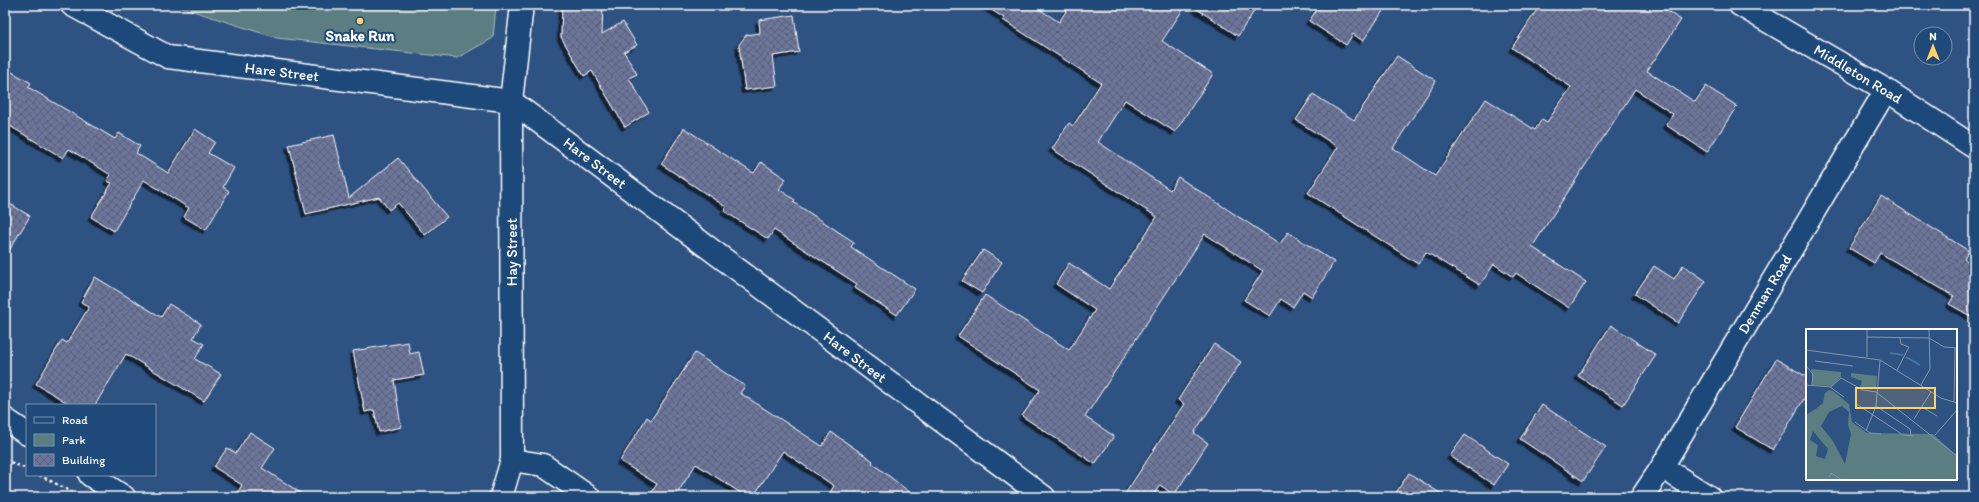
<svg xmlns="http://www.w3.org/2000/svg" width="1979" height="502" font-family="Itim,sans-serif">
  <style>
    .green { fill: #5b7e83; stroke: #adbec1 }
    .building { fill: url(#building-cross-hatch); stroke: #fff; filter: url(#shadow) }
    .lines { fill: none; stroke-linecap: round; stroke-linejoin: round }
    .minor-casing { stroke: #fff; stroke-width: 25 }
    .secondary-casing { stroke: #fff; stroke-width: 25 }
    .path { stroke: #fff; stroke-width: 2.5; stroke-dasharray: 3 3; stroke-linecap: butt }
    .minor { stroke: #1f4a7a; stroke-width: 22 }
    .secondary { stroke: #1f4a7a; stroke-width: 22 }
    .poi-dot { fill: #ffd166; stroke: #1f4a7a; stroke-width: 1.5 }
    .labels { text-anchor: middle; stroke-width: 4; stroke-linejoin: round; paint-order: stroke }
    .poi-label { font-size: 15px; font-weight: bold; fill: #fff; stroke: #1f4a7a }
    .street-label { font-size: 15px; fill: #fff; stroke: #1f4a7a }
    .inset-river { fill: none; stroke: #4876a4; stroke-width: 2 }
    .inset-road { fill: none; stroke: #8297b3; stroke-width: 1 }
    .view { fill: #ffd166; fill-opacity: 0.15; stroke: #ffd166; stroke-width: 2 }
    .inset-edge { fill: none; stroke: #fff; stroke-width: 2 }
  </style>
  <defs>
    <pattern id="building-cross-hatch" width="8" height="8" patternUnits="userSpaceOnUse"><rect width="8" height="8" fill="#6c749b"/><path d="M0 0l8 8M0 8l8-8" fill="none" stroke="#5c6074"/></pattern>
    <filter id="shadow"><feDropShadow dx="-3.5" dy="3.5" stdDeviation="0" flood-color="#0009"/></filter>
  </defs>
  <rect width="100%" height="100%" fill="#2e5281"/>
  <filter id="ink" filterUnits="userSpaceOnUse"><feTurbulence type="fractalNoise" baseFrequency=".025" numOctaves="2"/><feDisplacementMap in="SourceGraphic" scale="8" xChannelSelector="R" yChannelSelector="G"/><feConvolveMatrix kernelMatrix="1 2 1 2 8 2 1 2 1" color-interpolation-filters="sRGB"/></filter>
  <g filter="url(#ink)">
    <polygon class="green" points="174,5 496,5 493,38 457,58 277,38"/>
    <g class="building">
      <polygon points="562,5 603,5 602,34 623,22 637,45 624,52 637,74 629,78 649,112 625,127 592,71 584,76 561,37"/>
      <polygon points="984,5 1033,5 1059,22 1070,5 1186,5 1162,41 1213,74 1175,132 1125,100 1098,142 1170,190 1178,177 1280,244 1288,232 1334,262 1312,297 1303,291 1293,307 1281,299 1270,316 1244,300 1263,271 1205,234 1085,417 1114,436 1095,464 1022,416 1040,390 958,336 985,295 1069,350 1095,310 1056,284 1069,263 1109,289 1157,217 1052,149 1069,123 1073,126 1101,83 1003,20 1004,18"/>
      <polygon points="1191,5 1258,5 1238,36"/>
      <polygon points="1320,5 1387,5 1363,41 1353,34 1346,45 1309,21"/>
      <polygon points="1540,5 1658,5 1681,20 1647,71 1695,102 1706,86 1737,106 1707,152 1666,125 1673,114 1635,89 1532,247 1586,282 1569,308 1516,273 1513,277 1494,264 1480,285 1426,252 1418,264 1308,193 1338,147 1296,120 1313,94 1354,120 1397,56 1436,81 1393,148 1435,176 1486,99 1535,130 1542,119 1547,122 1571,87 1512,48"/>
      <polygon points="794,15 799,52 773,56 777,86 745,90 739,45 746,35 760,33 759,20"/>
      <polygon points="5,68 31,83 28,87 115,139 119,133 140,146 136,153 168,173 195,129 215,142 208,153 234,168 223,187 229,191 206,230 184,217 189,208 144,180 114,231 91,217 112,183 107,181 111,175 69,149 63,158 5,123"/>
      <polygon points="684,128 750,171 754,173 761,162 786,179 779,189 795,200 793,202 854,242 851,247 915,289 897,315 855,288 857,284 774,230 768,239 724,211 726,207 661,164"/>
      <polygon points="334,135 349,198 398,158 447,217 425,235 398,203 389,210 379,197 306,214 289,145"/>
      <polygon points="1881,196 1969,251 1964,259 1973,265 1974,263 1974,318 1949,304 1954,296 1880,253 1874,263 1849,248"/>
      <polygon points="5,201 30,216 5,257"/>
      <polygon points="983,250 1002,262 982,293 962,281"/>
      <polygon points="1683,265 1706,281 1678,323 1635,294 1654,266 1674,279"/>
      <polygon points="95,277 161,317 169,304 201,324 193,338 204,344 195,359 221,374 204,401 126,354 95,405 71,405 36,384 62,340 67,343 89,307 81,302"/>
      <polygon points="1611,325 1656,355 1623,405 1578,376"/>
      <polygon points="408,342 410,354 419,352 424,375 394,380 401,427 379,432 374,410 365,412 353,351"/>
      <polygon points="1214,344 1241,362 1194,433 1208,443 1174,495 1160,485 1152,497 1123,497 1184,404 1178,400"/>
      <polygon points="695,353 745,386 740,393 822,446 831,432 873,461 872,463 916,497 827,497 834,486 783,451 753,497 747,497 696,464 675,497 649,497 657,484 620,461 647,417 651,420"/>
      <polygon points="1776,359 1807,377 1807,394 1773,450 1735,427"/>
      <polygon points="1542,405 1606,447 1583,481 1520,439"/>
      <polygon points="250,432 275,448 262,468 307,497 235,497 242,485 214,467 227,448 236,453"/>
      <polygon points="1465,435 1508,464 1494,485 1450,456"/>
      <polygon points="1409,473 1446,497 1393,497"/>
    </g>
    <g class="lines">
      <g class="minor-casing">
        <g id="minor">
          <polyline points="72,5 168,57 511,101 1044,497"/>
          <polyline points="5,419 27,434"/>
          <polyline points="512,460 543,465 589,497"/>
          <polyline points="1662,467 1709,497"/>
          <polyline points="90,475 124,497"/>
          <polyline points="501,497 512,460 511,101 522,5"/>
          <polyline points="1642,497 1662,467 1886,90"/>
        </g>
      </g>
      <g class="secondary-casing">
        <polyline id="secondary" points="1740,5 1886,90 1974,147"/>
      </g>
      <g class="path">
        <polyline points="5,460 27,469"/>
        <polyline points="39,475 72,492"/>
      </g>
      <use href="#minor" class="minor"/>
      <use href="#secondary" class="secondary"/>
    </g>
  </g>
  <circle class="poi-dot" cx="360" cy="21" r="4"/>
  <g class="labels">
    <g class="poi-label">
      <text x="360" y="41">Snake Run</text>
    </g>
    <g class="street-label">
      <text transform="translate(282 72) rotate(7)" y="5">Hare Street</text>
      <text transform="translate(1858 74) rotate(31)" y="5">Middleton Road</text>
      <text transform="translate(595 163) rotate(37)" y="5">Hare Street</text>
      <text transform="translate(512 252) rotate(-90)" y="5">Hay Street</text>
      <text transform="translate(1765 294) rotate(-59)" y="5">Denman Road</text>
      <text transform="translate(855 357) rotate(37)" y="5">Hare Street</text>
    </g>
  </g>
  <g transform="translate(1806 329)">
    <rect width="151" height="151" fill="#2e5281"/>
    <path d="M45,44L71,47L70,60L54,58L56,52L45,48Z" fill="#5b7e83"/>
    <path d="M5,40L35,43V48L26,57L7,56ZM23,61L27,62L43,75L46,93L61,104L127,105L151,127V151H0V86L11,79L17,74L19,64ZM36,77L43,83L42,96L45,105L39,135L27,112L15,97L23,83ZM7,102L22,120L19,130L10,127L12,116L4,111Z" fill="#5b7e83" fill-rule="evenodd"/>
    <path class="inset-river" d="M84,24L97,26M100,28L114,36"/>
    <path class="inset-road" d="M61,8L123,9L138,18L151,19M94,9L95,15L103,18M0,21L74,31L135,69L151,74M61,28V0M9,32L47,37M0,37L7,45L6,56M91,41L103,18M0,56L25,58L35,49L57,61L70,63L151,127M115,56L124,40L123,0M24,58L38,68M148,73L149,19M49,74L97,106L108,107M70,77L104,100L105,106M116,78L131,87M108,90L125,63M49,93L64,104L75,105M60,102L70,77L74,32M129,106L151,81M23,148L25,144L36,151"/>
    <path class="view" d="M50,59H129V79H50Z"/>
    <rect width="151" height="151" class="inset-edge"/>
  </g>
  <rect width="1979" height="502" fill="none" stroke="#1f4a7a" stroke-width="20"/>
  <rect x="10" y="10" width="1959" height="482" fill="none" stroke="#fff" stroke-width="1.5" filter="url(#ink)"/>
  <rect x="26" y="404" width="130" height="72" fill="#1f4a7a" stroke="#7992af"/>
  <rect x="34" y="417" width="20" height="6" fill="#1f4a7a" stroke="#7992af"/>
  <text x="62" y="424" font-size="12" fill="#ffffff">Road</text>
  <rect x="34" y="434" width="20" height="12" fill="#5b7e83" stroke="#7992af"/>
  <text x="62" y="444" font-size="12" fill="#ffffff">Park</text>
  <rect x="34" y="454" width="20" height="12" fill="url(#building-cross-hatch)" stroke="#7992af"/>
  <text x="62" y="464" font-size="12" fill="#ffffff">Building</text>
  <g transform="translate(1933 46)"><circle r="19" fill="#1f4a7a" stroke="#7992af"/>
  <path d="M0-3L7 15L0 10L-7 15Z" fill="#ffd166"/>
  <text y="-6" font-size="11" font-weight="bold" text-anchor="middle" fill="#ffffff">N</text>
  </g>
</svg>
